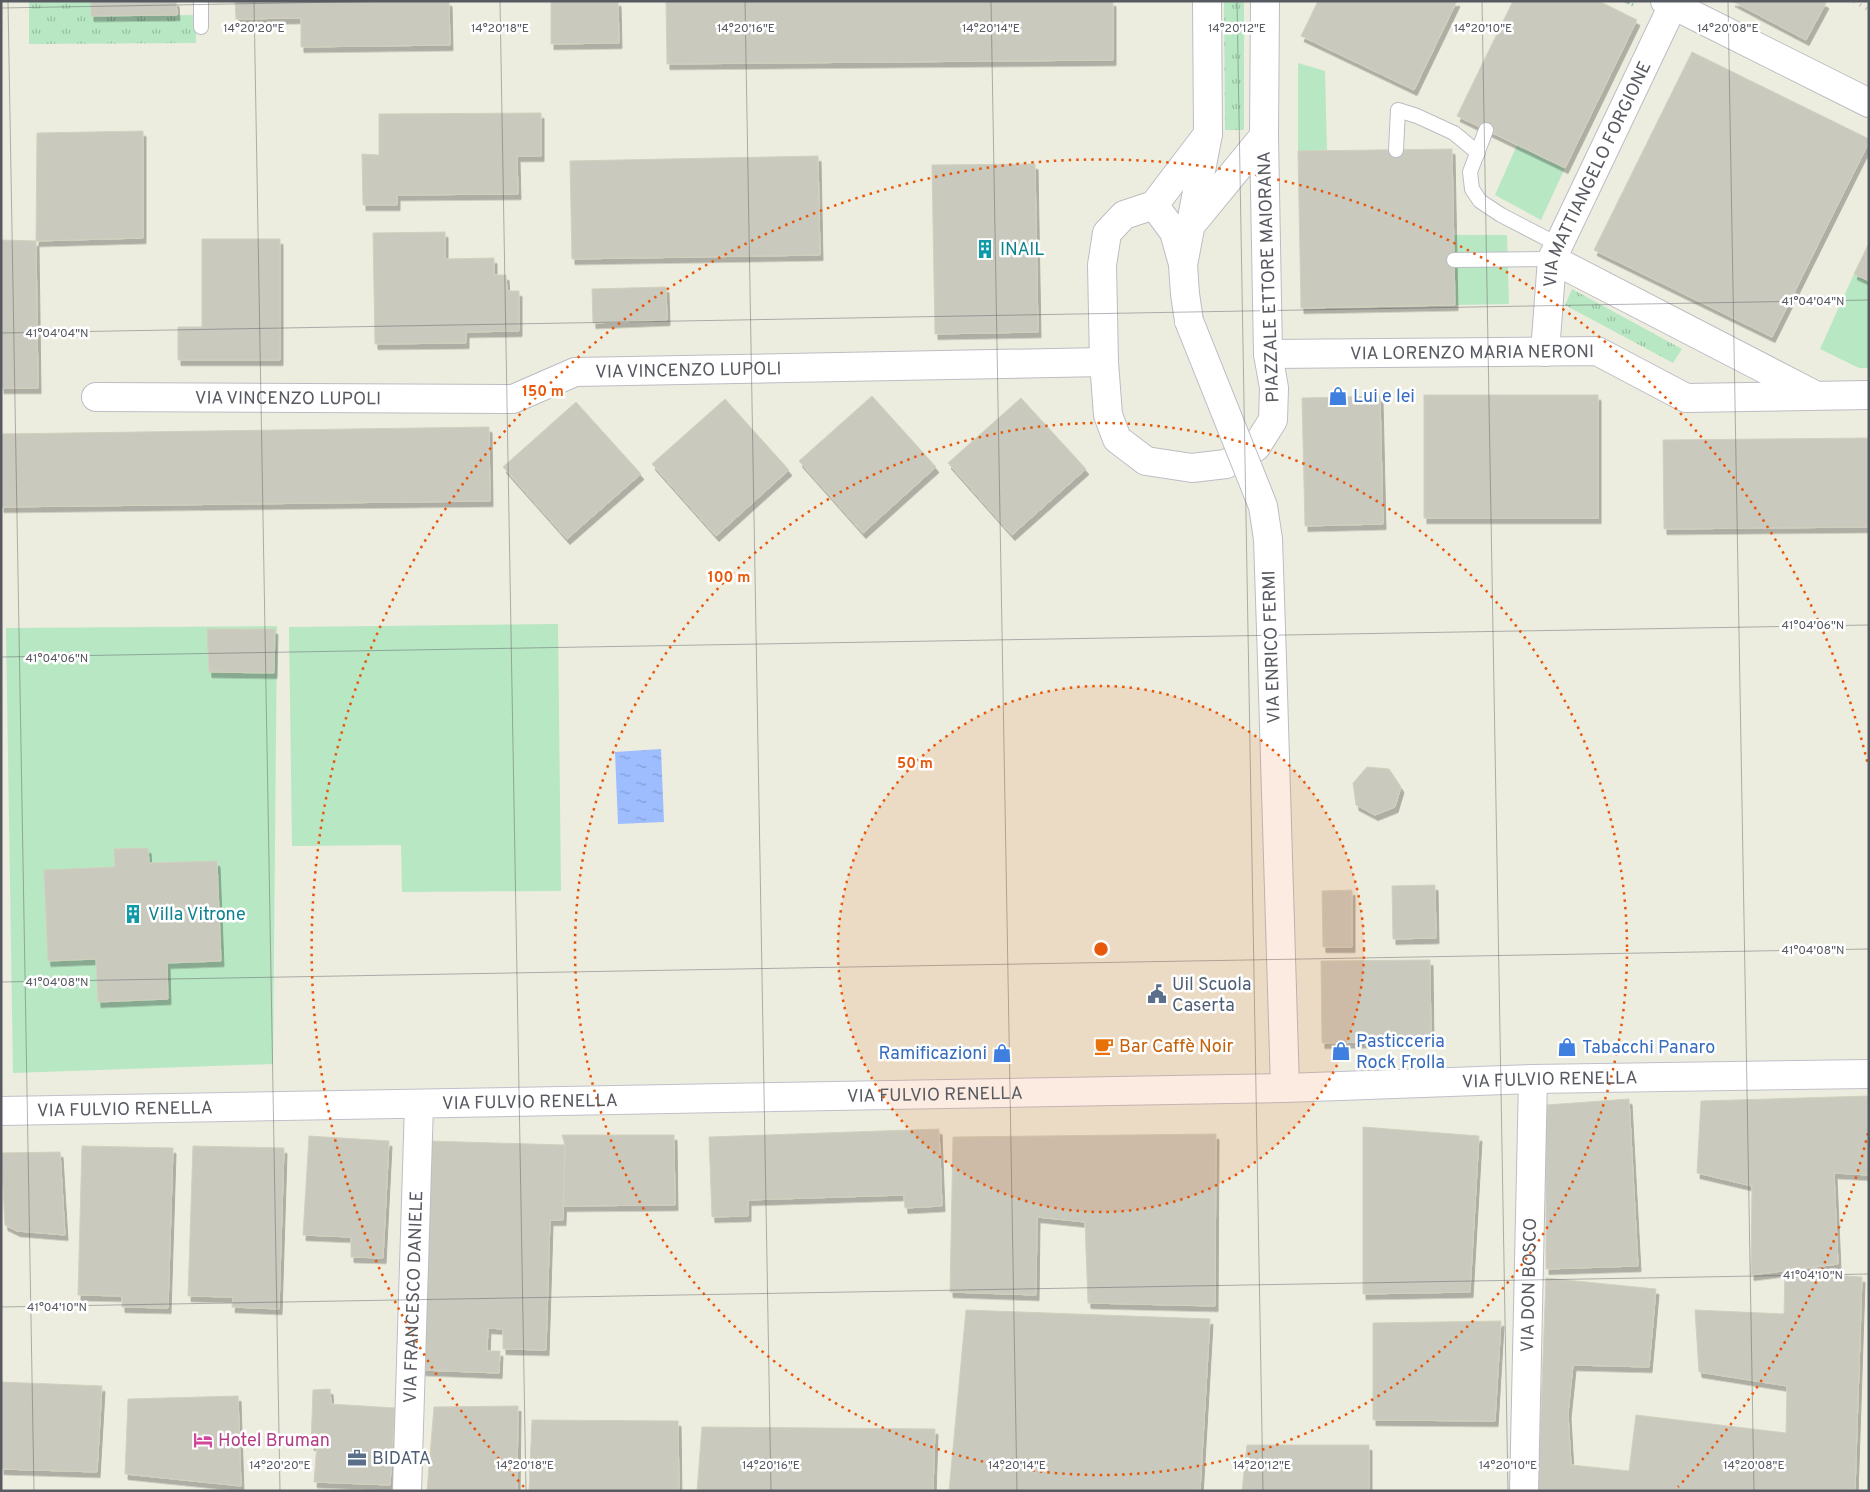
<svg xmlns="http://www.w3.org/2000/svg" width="1870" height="1492" font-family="Overpass,sans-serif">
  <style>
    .grass { fill: url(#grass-tufts) }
    .garden { fill: #b8e7c3 }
    .water { fill: url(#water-ripples) }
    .building { fill: #cac9be; stroke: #d2d0bd; filter: url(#shadow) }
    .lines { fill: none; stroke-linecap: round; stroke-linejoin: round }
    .service-casing { stroke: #bcbdc4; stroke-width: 16 }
    .minor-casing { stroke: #bcbdc4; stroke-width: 30 }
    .tertiary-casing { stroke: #bcbdc4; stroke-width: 30 }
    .secondary-casing { stroke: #bfc0ca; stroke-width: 30 }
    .path { stroke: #91c8ae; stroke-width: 3; stroke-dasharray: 5 2.5; stroke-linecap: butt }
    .service { stroke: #fff; stroke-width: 14 }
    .minor { stroke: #fff; stroke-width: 28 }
    .tertiary { stroke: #fff; stroke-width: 28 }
    .secondary { stroke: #fff; stroke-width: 28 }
    .rail { stroke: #b7b8b8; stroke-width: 4; stroke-dasharray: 1 6; stroke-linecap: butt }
    .minor-bridge-casing { stroke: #bcbdc4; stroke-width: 30; stroke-linecap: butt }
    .minor-bridge { stroke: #fff; stroke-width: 28 }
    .ticks { fill: none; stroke: #585a62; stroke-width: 1; stroke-opacity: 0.45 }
    .ring { fill: none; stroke: #e8590c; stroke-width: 2.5; stroke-dasharray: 2.5 5 }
    .labels { text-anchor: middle; stroke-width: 5; stroke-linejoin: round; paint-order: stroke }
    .street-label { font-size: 18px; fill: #585a62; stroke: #fff }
    .culture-label { font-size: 18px; fill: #0d838f; stroke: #fff; text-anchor: start }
    .shop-label { font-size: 18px; fill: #366cbe; stroke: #fff; text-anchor: start }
    .service-label { font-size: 18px; fill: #4e5e75; stroke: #fff; text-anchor: start }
    .food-label { font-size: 18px; fill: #c56008; stroke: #fff; text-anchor: start }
    .hotel-label { font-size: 18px; fill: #b23c85; stroke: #fff; text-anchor: start }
    .ticks-label { font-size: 12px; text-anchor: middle; fill: #585a62; stroke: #fff; stroke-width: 5; stroke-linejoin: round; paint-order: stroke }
    .centre { fill: #e8590c; stroke: #fff; stroke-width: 2.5 }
    .ring-label { font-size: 15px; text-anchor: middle; font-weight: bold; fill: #e8590c; stroke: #fff; stroke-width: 5; stroke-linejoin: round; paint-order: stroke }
  </style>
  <defs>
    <pattern id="grass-tufts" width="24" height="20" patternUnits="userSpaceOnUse" patternTransform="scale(1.25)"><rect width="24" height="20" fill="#b8e7c3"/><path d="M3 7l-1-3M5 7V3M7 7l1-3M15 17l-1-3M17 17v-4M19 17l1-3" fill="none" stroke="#98bea2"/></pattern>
    <pattern id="water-ripples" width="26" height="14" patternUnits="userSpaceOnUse" patternTransform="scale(1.25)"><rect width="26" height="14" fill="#9dbdff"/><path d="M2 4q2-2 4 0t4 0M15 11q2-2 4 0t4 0" fill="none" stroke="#839dd2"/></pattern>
    <filter id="shadow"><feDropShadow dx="3" dy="5.5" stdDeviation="0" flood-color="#0004"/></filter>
  </defs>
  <rect width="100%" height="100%" fill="#ededdf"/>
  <g class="grass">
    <polygon points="29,1 91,1 92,16 196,15 196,43 29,44"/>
    <polygon points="1224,1 1244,1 1244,130 1225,130"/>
    <polygon points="1572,289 1682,349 1673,363 1565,305"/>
  </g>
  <g class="garden">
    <polygon points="1298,63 1325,71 1327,151 1298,151"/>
    <polygon points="1517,145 1565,168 1541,220 1495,195"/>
    <polygon points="1453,235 1507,235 1509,304 1455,305"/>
    <polygon points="1854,274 1869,281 1869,368 1859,368 1820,349"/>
    <polygon points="558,624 561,891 402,892 401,845 292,846 289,627"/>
    <polygon points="277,626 273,1064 13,1073 6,628"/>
  </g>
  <polygon class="water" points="661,749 664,822 618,824 615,752"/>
  <g class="building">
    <polygon points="91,1 176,1 177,15 91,16"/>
    <polygon points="235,1 449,1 450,45 301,47 301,18 236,19"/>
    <polygon points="551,1 618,1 619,43 551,44"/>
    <polygon points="666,1 1113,1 1113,60 667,64"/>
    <polygon points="1318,1 1457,1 1414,90 1301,36"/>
    <polygon points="1513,1 1599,1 1637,20 1565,168 1457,116"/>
    <polygon points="1732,1 1822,1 1826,3 1806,40"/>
    <polygon points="1692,52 1869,139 1869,142 1772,337 1594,250"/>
    <polygon points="541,113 541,156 517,156 518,194 397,195 397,205 363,205 362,154 379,155 379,114"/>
    <polygon points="143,131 143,238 36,241 37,133"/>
    <polygon points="1452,149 1455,305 1301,308 1298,151"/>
    <polygon points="818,156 820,255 572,259 570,161"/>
    <polygon points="1035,164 1038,332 935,334 932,165"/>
    <polygon points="445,232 445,259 494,258 494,275 506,275 507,291 519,291 519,331 466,332 466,343 375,344 373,233"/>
    <polygon points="202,239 280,239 280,360 178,360 178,327 202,327"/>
    <polygon points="1,240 36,241 38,388 1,388"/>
    <polygon points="1869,243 1869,281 1854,274"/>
    <polygon points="666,287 667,320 593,323 592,289"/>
    <rect x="1424" y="395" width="174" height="123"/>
    <polygon points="872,396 936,467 863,533 799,461"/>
    <polygon points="1380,396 1383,524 1305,526 1302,398"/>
    <polygon points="1021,398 1086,469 1012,535 948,463"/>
    <polygon points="725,399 789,470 716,536 652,464"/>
    <polygon points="576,402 641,474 567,539 503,467"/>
    <polygon points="489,427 490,501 1,507 1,434"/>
    <polygon points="1869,438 1869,527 1664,529 1663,440"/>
    <polygon points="207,629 275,629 274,673 209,672"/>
    <polygon points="1367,767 1389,769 1401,787 1395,807 1375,815 1356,805 1353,783"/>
    <polygon points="148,848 149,863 217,861 221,961 167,963 168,999 98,1002 96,959 48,961 44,870 115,867 114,849"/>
    <polygon points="1435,885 1436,938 1393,939 1392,886"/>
    <polygon points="1352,890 1352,947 1323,947 1322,891"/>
    <polygon points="1430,960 1431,1041 1322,1043 1321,961"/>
    <polygon points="1869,1096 1869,1175 1834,1173 1838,1264 1751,1275 1752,1186 1697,1173 1701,1101"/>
    <polygon points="1629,1099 1638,1266 1546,1269 1546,1105"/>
    <polygon points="1363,1127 1479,1136 1470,1292 1363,1294"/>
    <polygon points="939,1129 942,1206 905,1208 904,1195 748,1200 748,1216 712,1217 709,1137"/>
    <polygon points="1216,1134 1215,1306 1088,1303 1085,1222 1037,1217 1036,1295 950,1292 953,1137"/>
    <polygon points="562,1135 674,1135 675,1205 563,1206 565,1145"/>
    <polygon points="309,1136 389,1141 383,1258 351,1257 351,1237 303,1235"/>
    <polygon points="428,1141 565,1145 563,1220 550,1220 546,1350 503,1349 503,1329 488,1328 487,1351 500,1351 499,1373 421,1370"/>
    <polygon points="82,1146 173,1148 168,1308 122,1307 122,1296 78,1295"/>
    <polygon points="193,1146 284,1148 279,1309 232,1307 233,1297 188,1296"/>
    <polygon points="60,1152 65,1235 17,1231 5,1225 1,1153"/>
    <polygon points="1785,1272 1862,1277 1855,1491 1538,1491 1546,1278 1656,1289 1649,1367 1573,1365 1568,1413 1571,1465 1629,1471 1636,1415 1786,1433 1787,1386 1699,1372 1695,1310 1784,1314"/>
    <polygon points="966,1310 1210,1319 1200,1491 949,1491"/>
    <polygon points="1501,1321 1495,1421 1373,1420 1373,1323"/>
    <polygon points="1,1382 102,1386 97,1472 1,1469"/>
    <polygon points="330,1389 331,1404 395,1408 390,1485 314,1482 317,1444 311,1445 313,1390"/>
    <polygon points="238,1396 241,1486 125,1474 128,1399"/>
    <polygon points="518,1406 517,1491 427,1491 434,1407"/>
    <polygon points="532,1420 678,1421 679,1491 529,1491"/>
    <polygon points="702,1427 935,1429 933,1491 697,1491"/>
    <polygon points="1247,1445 1369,1445 1369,1491 1242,1491"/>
  </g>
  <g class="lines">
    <g class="service-casing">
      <g id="service">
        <polyline points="201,1 201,27"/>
        <polyline points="1486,130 1470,172 1472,189 1480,201 1501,215 1559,245"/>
        <polyline points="1396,150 1398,110 1417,116 1454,133 1478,153"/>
        <polyline points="1454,260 1552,259"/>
      </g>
    </g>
    <g class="minor-casing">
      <g id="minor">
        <polyline points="1208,134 1154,205 1124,215 1107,233 1102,265 1104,362 1108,415 1117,439 1146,461 1192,468 1226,464 1256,447 1273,420 1274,388 1268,354 1264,136 1265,1"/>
        <polyline points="1154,205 1174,232 1183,264"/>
        <polyline points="1195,220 1264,136"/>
        <polyline points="1552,259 1811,393"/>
        <polyline points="1189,321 1185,294 1183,265 1208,134 1207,1"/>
        <path id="s1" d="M1545,352L1552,259L1673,5"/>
        <path id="s2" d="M1268,354L1597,351L1686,398L1869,395"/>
        <path id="s3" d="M96,397L513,399L575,372L1104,362"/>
        <polyline points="1272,660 1285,1088"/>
        <path id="s4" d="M407,1491L419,1104"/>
        <path id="s5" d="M1524,1491L1533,1079"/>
      </g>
    </g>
    <g class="tertiary-casing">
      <polyline id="tertiary" points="1665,1 1869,103"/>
    </g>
    <g class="secondary-casing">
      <g id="secondary">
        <path id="s6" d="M1,1111L1285,1088L1533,1079L1869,1074"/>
      </g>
    </g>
    <polyline class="path" points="1625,1 1633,5"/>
    <use href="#service" class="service"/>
    <use href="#minor" class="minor"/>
    <use href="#tertiary" class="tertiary"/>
    <use href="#secondary" class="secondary"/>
    <polyline class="rail" points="1854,1 1869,10"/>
    <g class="minor-bridge-casing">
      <polyline id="minor-bridge" points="1189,321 1263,506 1268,539 1272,660"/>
    </g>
    <use href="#minor-bridge" class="minor-bridge"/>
  </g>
  <path class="ticks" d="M8,1L34,1491M254,1L280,1491M500,1L526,1491M745,1L771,1491M991,1L1017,1491M1237,1L1263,1491M1482,1L1508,1491M1728,1L1754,1491M1,8L400,1M1,333L1869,300M1,657L1869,625M1,982L1869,949M1,1307L1869,1274"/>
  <circle cx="1101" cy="949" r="263" fill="#e8590c" fill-opacity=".12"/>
  <g class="ring">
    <circle cx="1101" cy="949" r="263"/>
    <circle cx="1101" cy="949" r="526"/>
    <path d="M1868 1133A789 789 0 0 1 1678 1487M524 1487A789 789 0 1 1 1868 765"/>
  </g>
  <defs>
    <g id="building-bare" transform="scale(1.5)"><path d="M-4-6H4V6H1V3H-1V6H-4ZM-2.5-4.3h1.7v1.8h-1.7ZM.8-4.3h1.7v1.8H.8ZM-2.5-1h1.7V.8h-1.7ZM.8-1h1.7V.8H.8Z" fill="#0f9aa8" stroke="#fff" stroke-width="2.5" paint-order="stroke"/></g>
    <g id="shop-bare" transform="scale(1.5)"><path d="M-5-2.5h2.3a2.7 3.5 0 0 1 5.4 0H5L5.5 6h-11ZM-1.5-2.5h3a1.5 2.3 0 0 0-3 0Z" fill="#3f7fe0" stroke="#fff" stroke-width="2.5" paint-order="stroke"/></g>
    <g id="civic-bare" transform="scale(1.5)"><path d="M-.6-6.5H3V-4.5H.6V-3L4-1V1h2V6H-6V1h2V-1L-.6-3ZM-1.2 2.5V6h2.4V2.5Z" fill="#5c6f8a" stroke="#fff" stroke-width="2.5" paint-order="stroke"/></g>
    <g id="cafe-bare" transform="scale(1.5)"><path d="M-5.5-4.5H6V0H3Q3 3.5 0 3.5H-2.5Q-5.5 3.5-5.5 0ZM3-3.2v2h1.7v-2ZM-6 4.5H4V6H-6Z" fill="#e8710a" stroke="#fff" stroke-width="2.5" paint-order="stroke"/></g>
    <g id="hotel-bare" transform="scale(1.5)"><path d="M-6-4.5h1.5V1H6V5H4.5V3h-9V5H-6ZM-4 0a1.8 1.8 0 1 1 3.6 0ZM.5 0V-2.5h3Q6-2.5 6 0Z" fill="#d1479c" stroke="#fff" stroke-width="2.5" paint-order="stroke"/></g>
    <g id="office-bare" transform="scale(1.5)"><path d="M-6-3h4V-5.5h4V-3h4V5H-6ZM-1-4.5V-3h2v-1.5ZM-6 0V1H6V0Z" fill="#5c6f8a" stroke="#fff" stroke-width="2.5" paint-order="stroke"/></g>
  </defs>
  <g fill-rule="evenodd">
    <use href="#building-bare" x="985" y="249"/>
    <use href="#shop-bare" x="1338" y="396"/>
    <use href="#building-bare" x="133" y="914"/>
    <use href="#civic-bare" x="1157" y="994"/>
    <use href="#cafe-bare" x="1104" y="1046"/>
    <use href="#shop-bare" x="1567" y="1047"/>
    <use href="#shop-bare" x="1341" y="1051"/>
    <use href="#shop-bare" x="1002" y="1053"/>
    <use href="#hotel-bare" x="203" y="1440"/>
    <use href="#office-bare" x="357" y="1458"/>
  </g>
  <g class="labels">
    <g class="street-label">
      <text dy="6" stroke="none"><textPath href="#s1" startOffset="188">VIA MATTIANGELO FORGIONE</textPath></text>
      <text transform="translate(1268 277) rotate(-92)" y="6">PIAZZALE ETTORE MAIORANA</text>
      <text dy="6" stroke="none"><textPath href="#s2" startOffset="204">VIA LORENZO MARIA NERONI</textPath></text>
      <text dy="6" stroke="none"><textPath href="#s3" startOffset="598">VIA VINCENZO LUPOLI</textPath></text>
      <text dy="6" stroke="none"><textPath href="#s3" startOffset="192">VIA VINCENZO LUPOLI</textPath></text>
      <text transform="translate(1271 647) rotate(-92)" y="6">VIA ENRICO FERMI</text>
      <text dy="6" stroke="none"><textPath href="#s6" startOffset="1549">VIA FULVIO RENELLA</textPath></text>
      <text dy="6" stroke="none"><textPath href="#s6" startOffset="934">VIA FULVIO RENELLA</textPath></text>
      <text dy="6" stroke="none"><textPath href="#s6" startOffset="529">VIA FULVIO RENELLA</textPath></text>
      <text dy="6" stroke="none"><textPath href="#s6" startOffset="124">VIA FULVIO RENELLA</textPath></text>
      <text dy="6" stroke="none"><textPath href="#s5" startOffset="206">VIA DON BOSCO</textPath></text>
      <text dy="6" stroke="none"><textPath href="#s4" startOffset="194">VIA FRANCESCO DANIELE</textPath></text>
    </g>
    <g class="culture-label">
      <text x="1000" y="255">INAIL</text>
      <text x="148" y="920">Villa Vitrone</text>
    </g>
    <g class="shop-label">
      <text x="1353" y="402">Lui e lei</text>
      <text x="1356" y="1047">Pasticceria<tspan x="1356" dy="21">Rock Frolla</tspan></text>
      <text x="1582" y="1053">Tabacchi Panaro</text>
      <text x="987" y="1059" text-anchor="end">Ramificazioni</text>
    </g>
    <g class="service-label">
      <text x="1172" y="990">Uil Scuola<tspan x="1172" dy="21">Caserta</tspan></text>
      <text x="372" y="1464">BIDATA</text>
    </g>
    <g class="food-label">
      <text x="1119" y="1052">Bar Caffè Noir</text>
    </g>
    <g class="hotel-label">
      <text x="218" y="1446">Hotel Bruman</text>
    </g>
  </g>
  <g class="ticks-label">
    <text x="254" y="32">14°20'20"E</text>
    <text x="500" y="32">14°20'18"E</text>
    <text x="746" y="32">14°20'16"E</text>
    <text x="991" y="32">14°20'14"E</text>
    <text x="1237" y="32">14°20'12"E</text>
    <text x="1483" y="32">14°20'10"E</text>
    <text x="1728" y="32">14°20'08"E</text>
    <text x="1813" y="305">41°04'04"N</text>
    <text x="57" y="337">41°04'04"N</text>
    <text x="1813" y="629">41°04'06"N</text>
    <text x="57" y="662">41°04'06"N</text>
    <text x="1813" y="954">41°04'08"N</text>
    <text x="57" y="986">41°04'08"N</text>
    <text x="1813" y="1279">41°04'10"N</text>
    <text x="57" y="1311">41°04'10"N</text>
    <text x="280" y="1469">14°20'20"E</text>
    <text x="525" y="1469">14°20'18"E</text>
    <text x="771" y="1469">14°20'16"E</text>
    <text x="1017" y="1469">14°20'14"E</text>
    <text x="1262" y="1469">14°20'12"E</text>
    <text x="1508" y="1469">14°20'10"E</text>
    <text x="1754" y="1469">14°20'08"E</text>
  </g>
  <circle cx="1101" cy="949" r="8" class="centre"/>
  <g class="ring-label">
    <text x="543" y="396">150 m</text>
    <text x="729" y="582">100 m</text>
    <text x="915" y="768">50 m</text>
  </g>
  <rect width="1870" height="1492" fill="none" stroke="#585a62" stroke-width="5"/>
</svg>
